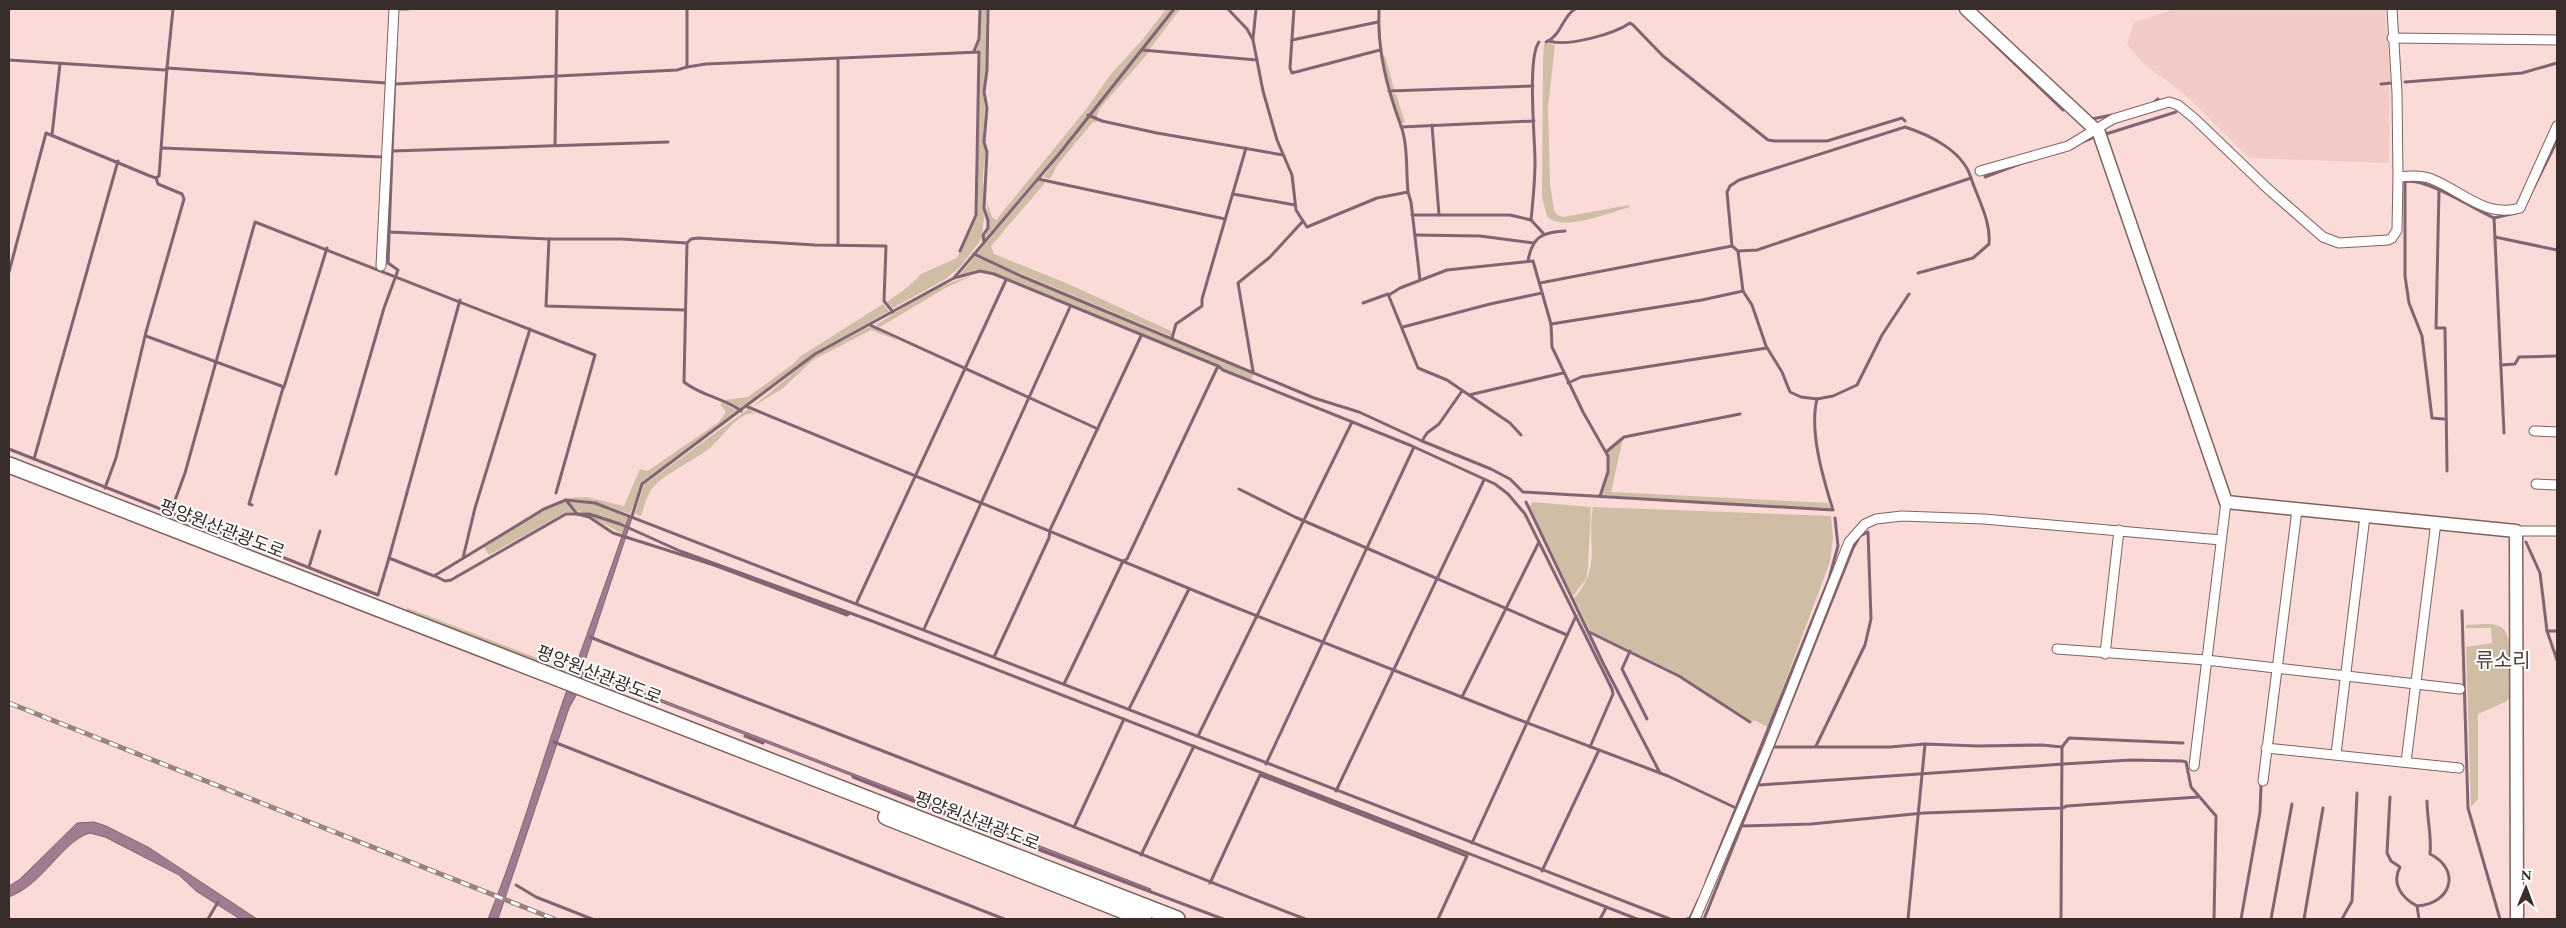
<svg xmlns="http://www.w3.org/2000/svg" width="2566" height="928" font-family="Spectral,'Noto Sans KR',serif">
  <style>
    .built { fill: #f1ccc6 }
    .green { fill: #d0bda6 }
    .water { fill: #a17c91; stroke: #826472 }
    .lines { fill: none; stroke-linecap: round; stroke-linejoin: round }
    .stream { stroke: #826472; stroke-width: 3 }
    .street-casing { stroke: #7d635f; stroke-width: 11 }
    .secondary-casing { stroke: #7d635f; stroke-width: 15 }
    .highway-casing { stroke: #7d635f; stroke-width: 18 }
    .street { stroke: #fff; stroke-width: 9 }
    .secondary { stroke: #fff; stroke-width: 12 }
    .highway { stroke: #fff; stroke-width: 15 }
    .rail-casing { stroke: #988380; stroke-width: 5 }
    .rail { stroke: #fff; stroke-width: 3; stroke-dasharray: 9; stroke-linecap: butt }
    .labels { text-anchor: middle; stroke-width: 4; stroke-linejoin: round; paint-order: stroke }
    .street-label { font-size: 18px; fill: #392d2b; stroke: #fff }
    .quarter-label { font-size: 20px; fill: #59413d; stroke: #fff }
  </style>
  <rect width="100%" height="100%" fill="#fadbd7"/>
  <polygon class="built" points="2176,9 2385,9 2390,76 2389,163 2249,158 2187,96 2144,64 2127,44 2134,22"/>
  <g class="green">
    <polygon points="981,9 986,9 986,68 983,93 985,108 983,141 986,151 983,173 984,220 981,240 960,267 944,280 893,308 887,302 908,287 921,274 957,258 977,214 980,55 976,49 980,41"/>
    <polygon points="1166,9 1173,9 1058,153 984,240 984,235 988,229 987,202 992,217 996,220 1087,108 1111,74 1143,39"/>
    <polygon points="1176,9 1180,9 1149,50 1143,49"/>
    <path d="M1548,43L1555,45L1548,107L1550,184L1554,210L1557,215L1563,217L1629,205L1630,207C1611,212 1561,233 1547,216L1542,197L1543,60L1544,44Z"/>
    <polygon points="1142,51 1149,52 1100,108 1096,118 1089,115"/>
    <polygon points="1381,51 1386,59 1394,89 1390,89"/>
    <polygon points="1391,93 1396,94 1405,123 1401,123"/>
    <polygon points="1088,117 1099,121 1093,122 1058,164 1050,179 1043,177"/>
    <polygon points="1039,180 1045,183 991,246 994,254 1066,283 1171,331 1171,336 976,255"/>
    <polygon points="975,256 1254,374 1251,380 1224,369 1218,364 994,274 976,270 959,276"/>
    <path d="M972,276L947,287L880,327L876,325C906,306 938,284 972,276Z"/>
    <polygon points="883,304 889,311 814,353 742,409 724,400 748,397 793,364 801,356"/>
    <polygon points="871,326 899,341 871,330 813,360 782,389 752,407 815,355"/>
    <polygon points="723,403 738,411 643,481 630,514 596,502 566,498 586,497 624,506 640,469 647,471 652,468 719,422 726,412 720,404"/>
    <path d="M748,409L756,414C739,410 723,437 711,447C696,460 661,475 651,490C646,497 644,508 641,516L635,514L644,485Z"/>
    <polygon points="1623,438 1611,492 1828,503 1831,510 1601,495 1609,472 1607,452"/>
    <polygon points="568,501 595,503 629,516 626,526 589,513 576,511"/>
    <polygon points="566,502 573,512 566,512 489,555 484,547 545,510"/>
    <polygon points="1532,502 1591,507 1588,568 1586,579 1573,596 1530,507"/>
    <path d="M1593,507L1831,516L1833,538L1830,562L1768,727L1754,720L1753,722L1680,675L1590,631L1574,598C1603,565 1586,542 1593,507Z"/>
    <polygon points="577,513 589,514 625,527 623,534 589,516"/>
    <polygon points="408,608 537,658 539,665 404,611"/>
    <path d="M2466,625C2476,625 2492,622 2501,627C2515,635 2509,683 2509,699L2505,702L2478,714V799L2471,807L2466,647L2492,643L2491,628H2466Z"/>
  </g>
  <g class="water">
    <path d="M629,516L632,518L583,667L585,670L1151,889L1150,891L604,680L587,676L569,708L498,919H488C517,848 538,774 563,701C585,639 608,578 629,516Z"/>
    <path d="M94,822L106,826L148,847L257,919H240L196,891L179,875L105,837L90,833C62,841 44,884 9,897V886L19,880L77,823Z"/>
  </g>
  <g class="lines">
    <g class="stream">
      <polyline points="398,9 408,9"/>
      <polyline points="687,9 687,67 706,64 979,52 976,215 960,251"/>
      <polyline points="1228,9 1247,29 1253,40 1263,91 1277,140 1292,175 1296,210 1303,221 1270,257 1238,283 1253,371"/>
      <polyline points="1294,9 1290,68 1292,73 1380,50"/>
      <path d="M1379,9C1377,50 1387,88 1401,126C1408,145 1406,171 1408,192"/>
      <polyline points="1253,39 1256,9"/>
      <polyline points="1292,40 1378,22"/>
      <polyline points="1990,40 2063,110"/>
      <path d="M1549,41C1568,47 1614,34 1630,23L1633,25L1663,56L1768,140L1775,141H1827L1902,118L1905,121"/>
      <path d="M1546,42C1561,36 1562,17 1575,9"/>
      <polyline points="1142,50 1257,60"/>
      <polyline points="974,51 979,39 980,9"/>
      <polyline points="9,60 165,70 167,68 173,9"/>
      <polyline points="2405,82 2522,73 2557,63"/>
      <polyline points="395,84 677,70 687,67"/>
      <polyline points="2381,84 2391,83"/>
      <polyline points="1389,91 1533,86"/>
      <polyline points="2152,104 2158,99"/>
      <polyline points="1088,115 1102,121 1157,133 1283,155"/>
      <polyline points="2089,117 2092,119 2112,115"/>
      <polyline points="1432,125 1439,215"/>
      <polyline points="1401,127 1534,121"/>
      <polyline points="2106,134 2176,112"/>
      <polyline points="52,135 60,64"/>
      <polyline points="2082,142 2094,137"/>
      <polyline points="555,145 557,9"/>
      <polyline points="162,148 383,157"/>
      <polyline points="392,151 668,142"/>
      <polyline points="1985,177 2022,163"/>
      <polyline points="1038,179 1225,219"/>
      <polyline points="2439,190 2436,328 2445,328 2447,471"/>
      <polyline points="1233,194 1295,205"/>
      <polyline points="2524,207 2557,141"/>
      <polyline points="1412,215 1510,215 1531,220 1543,233"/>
      <polyline points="2494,218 2504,433"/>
      <path d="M1531,220C1533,201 1535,181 1535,162C1535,138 1527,57 1539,42"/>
      <polyline points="1303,221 1307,227 1377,198 1408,192 1411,202 1420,280"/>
      <polyline points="389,232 549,239 546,306 685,310"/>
      <polyline points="1415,235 1480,236 1534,243"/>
      <polyline points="2495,237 2557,250"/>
      <path d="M549,239H621L687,243L684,382C701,396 725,398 741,411"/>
      <polyline points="984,242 983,235 988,228 988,221 984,208 987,152 984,142 987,108 984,92 987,70 988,9"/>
      <polyline points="687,243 691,239 698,238 815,245 886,246 884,301 893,312"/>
      <polyline points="838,245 838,59"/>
      <path d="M1738,251L1757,250L1971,178C1963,151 1930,135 1905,127L1739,180L1730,186L1727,192L1732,246L1738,251L1743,291L1752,305L1766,346L1782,372L1790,392L1801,397L1817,399L1833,396L1857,385L1882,335L1909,294"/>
      <path d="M974,254L1021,276L1314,398L1359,412L1422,441L1491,469L1510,479L1523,492L1833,510C1823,478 1809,431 1817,399"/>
      <path d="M1528,261C1532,237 1542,232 1565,231"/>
      <polyline points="9,272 46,133 150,176 156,178 159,176 167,68 386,83"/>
      <path d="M1918,273L1973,258L1989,244C1991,221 1978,199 1971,178"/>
      <polyline points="954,278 980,271 994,274 1218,366 1223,370 1412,446 1495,484 1508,494 1525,514 1612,689 1613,694 1590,747"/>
      <polyline points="1540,283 1732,246"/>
      <polyline points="1389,295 1400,288 1447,270 1533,261 1551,324 1552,347 1583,412 1608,456 1608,472 1600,496"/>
      <polyline points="1363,303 1388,294 1418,368 1447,380 1510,423 1521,435"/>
      <polyline points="1551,324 1702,300 1743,291"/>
      <polyline points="870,325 1098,429"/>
      <polyline points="1403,327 1490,304 1542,293"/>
      <polyline points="146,336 284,387 327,248"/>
      <polyline points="1172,338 1176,324 1202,306 1202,299 1246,148"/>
      <polyline points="2501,365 2515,364 2519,357 2557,356"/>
      <polyline points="1568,383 1581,377 1767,348"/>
      <polyline points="1469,395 1563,373"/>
      <polyline points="748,407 1222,602 1512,717 1668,776 1736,808"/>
      <path d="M2444,419L2432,418L2422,336L2409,303L2405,276V182C2423,176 2476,210 2494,218L2515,213"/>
      <polyline points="1422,441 1427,433 1439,424 1462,391"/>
      <polyline points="9,449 378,595 389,558 434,576 544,509 566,500 595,503 1670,919"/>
      <polyline points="1606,452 1624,437 1740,414"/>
      <polyline points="34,459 118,161"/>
      <polyline points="336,474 384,308 398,270 388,263 396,47"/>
      <polyline points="105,488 116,458 146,332 184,199 182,194 158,184 156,178"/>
      <polyline points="1239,489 1295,517 1567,635"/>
      <polyline points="566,500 577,514 589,517 613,533 714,565 847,615 850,613"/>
      <polyline points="1526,502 1604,665 1660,773"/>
      <polyline points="252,505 249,504 283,388"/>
      <polyline points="170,514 185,473 255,222 595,355 556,493"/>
      <polyline points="632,516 642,484 815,354 954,278 1059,154 1174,9"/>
      <polyline points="2526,542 2540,573 2547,631 2557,660"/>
      <polyline points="389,558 460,300"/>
      <polyline points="463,558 475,508 530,329"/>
      <polyline points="309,567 320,531"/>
      <polyline points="435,576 445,581 451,580 566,514 589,514 620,524 680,551 872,621 1637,919"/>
      <polyline points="857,602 1006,280"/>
      <polyline points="2462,611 2468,808 2500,919"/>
      <polyline points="924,629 1070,307"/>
      <polyline points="2547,631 2557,631"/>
      <polyline points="1589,632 1679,676 1750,722"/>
      <path d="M590,637C706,684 823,727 939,773C1062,821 1183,872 1305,919"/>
      <polyline points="1630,651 1622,669 1647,719"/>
      <polyline points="994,657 1049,538 1050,530 1141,336"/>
      <polyline points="1064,684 1123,561 1127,559 1218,366"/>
      <polyline points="1462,697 1539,542"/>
      <polyline points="1129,709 1189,589"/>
      <polyline points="745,736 763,743"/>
      <polyline points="1198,736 1352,422"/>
      <polyline points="554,742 1004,919"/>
      <polyline points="1775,747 1890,747 1925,744 1978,746 2042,745 2062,747 2069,738 2183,743"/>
      <polyline points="1266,764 1414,447"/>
      <polyline points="853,777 976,826 1223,919"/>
      <polyline points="1760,785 2063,764 2131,760 2182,761 2186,762 2191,787 2216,816 2214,919"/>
      <polyline points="1336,791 1484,480"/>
      <path d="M2390,797L2387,853L2391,861L2400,867C2391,884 2402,898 2417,906L2419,919"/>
      <polyline points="1742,826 1811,824 1924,813 2062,808 2067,806 2198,797"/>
      <polyline points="1074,827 1124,719"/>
      <polyline points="1472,843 1576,616"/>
      <polyline points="1141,855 1194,746"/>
      <polyline points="1542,871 1599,750"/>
      <polyline points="1706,882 1829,579 1838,546 1835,518"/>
      <polyline points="1210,883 1260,775 1467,856 1438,919"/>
      <polyline points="516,885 536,897 592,919"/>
      <path d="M2417,906C2451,904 2462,870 2430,854C2432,837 2427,818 2427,801"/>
      <polyline points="208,919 218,902"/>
      <polyline points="1600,919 1606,908"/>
      <polyline points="1687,919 1690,918 1699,899"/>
      <polyline points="1704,919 1853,548 1860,536 1868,532 1871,619 1865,645 1816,746"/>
      <polyline points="1908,919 1925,744"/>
      <polyline points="2061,919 2062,747"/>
      <polyline points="2241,919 2260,812 2261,785"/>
      <polyline points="2271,919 2292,804"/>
      <polyline points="2304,919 2323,808"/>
      <polyline points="2342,919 2352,901 2357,793"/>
    </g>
    <g class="street-casing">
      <g id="street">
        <polyline points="2392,38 2557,40"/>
        <polyline points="1980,171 2068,146 2113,119 2169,102 2178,105 2194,118 2267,188 2323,237 2339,243 2388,240 2392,238 2397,230 2398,177 2397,93 2392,9"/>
        <path d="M2398,177C2409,176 2419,175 2429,178C2460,189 2485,219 2520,208L2557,126"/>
        <polyline points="381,266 394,9"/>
        <polyline points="2534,431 2557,432"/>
        <polyline points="2536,484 2557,485"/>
        <polyline points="2516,531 2557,531"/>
        <polyline points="2057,649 2206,660 2460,689"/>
        <polyline points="2105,654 2119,530"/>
        <polyline points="2266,748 2459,768"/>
        <polyline points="2336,754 2365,516"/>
        <polyline points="2406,762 2436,522"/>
        <polyline points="2194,766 2226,502"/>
        <polyline points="2263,781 2297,510"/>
        <polyline points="1695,919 1769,745 1849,542 1865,524 1876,519 1902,516 1984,519 2221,540"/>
      </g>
    </g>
    <g class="secondary-casing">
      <polyline id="secondary" points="1966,9 2099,133 2226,502 2516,531 2517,919"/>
    </g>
    <g class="highway-casing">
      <g id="highway">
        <polyline points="9,465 1177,919"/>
        <polyline points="886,817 1144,919"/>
      </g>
    </g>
    <use href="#street" class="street"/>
    <use href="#secondary" class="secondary"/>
    <use href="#highway" class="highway"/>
    <g class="rail-casing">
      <polyline id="rail" points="9,703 554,919"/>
    </g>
    <use href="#rail" class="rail"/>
  </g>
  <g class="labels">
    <g class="street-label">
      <text transform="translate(222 529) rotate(21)" y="6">평양원산관광도로</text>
      <text transform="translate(599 675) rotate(21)" y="6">평양원산관광도로</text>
      <text transform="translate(977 821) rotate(21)" y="6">평양원산관광도로</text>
    </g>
    <g class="quarter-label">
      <text x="2503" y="667">류소리</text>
    </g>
  </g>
  <rect width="2566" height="928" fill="none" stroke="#392d2b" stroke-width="20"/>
  <g transform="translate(2526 888) rotate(1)" stroke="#ffffff" stroke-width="4" paint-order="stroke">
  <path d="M0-4L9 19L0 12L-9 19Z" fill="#392d2b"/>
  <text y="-8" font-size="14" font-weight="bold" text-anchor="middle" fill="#392d2b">N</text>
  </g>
</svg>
